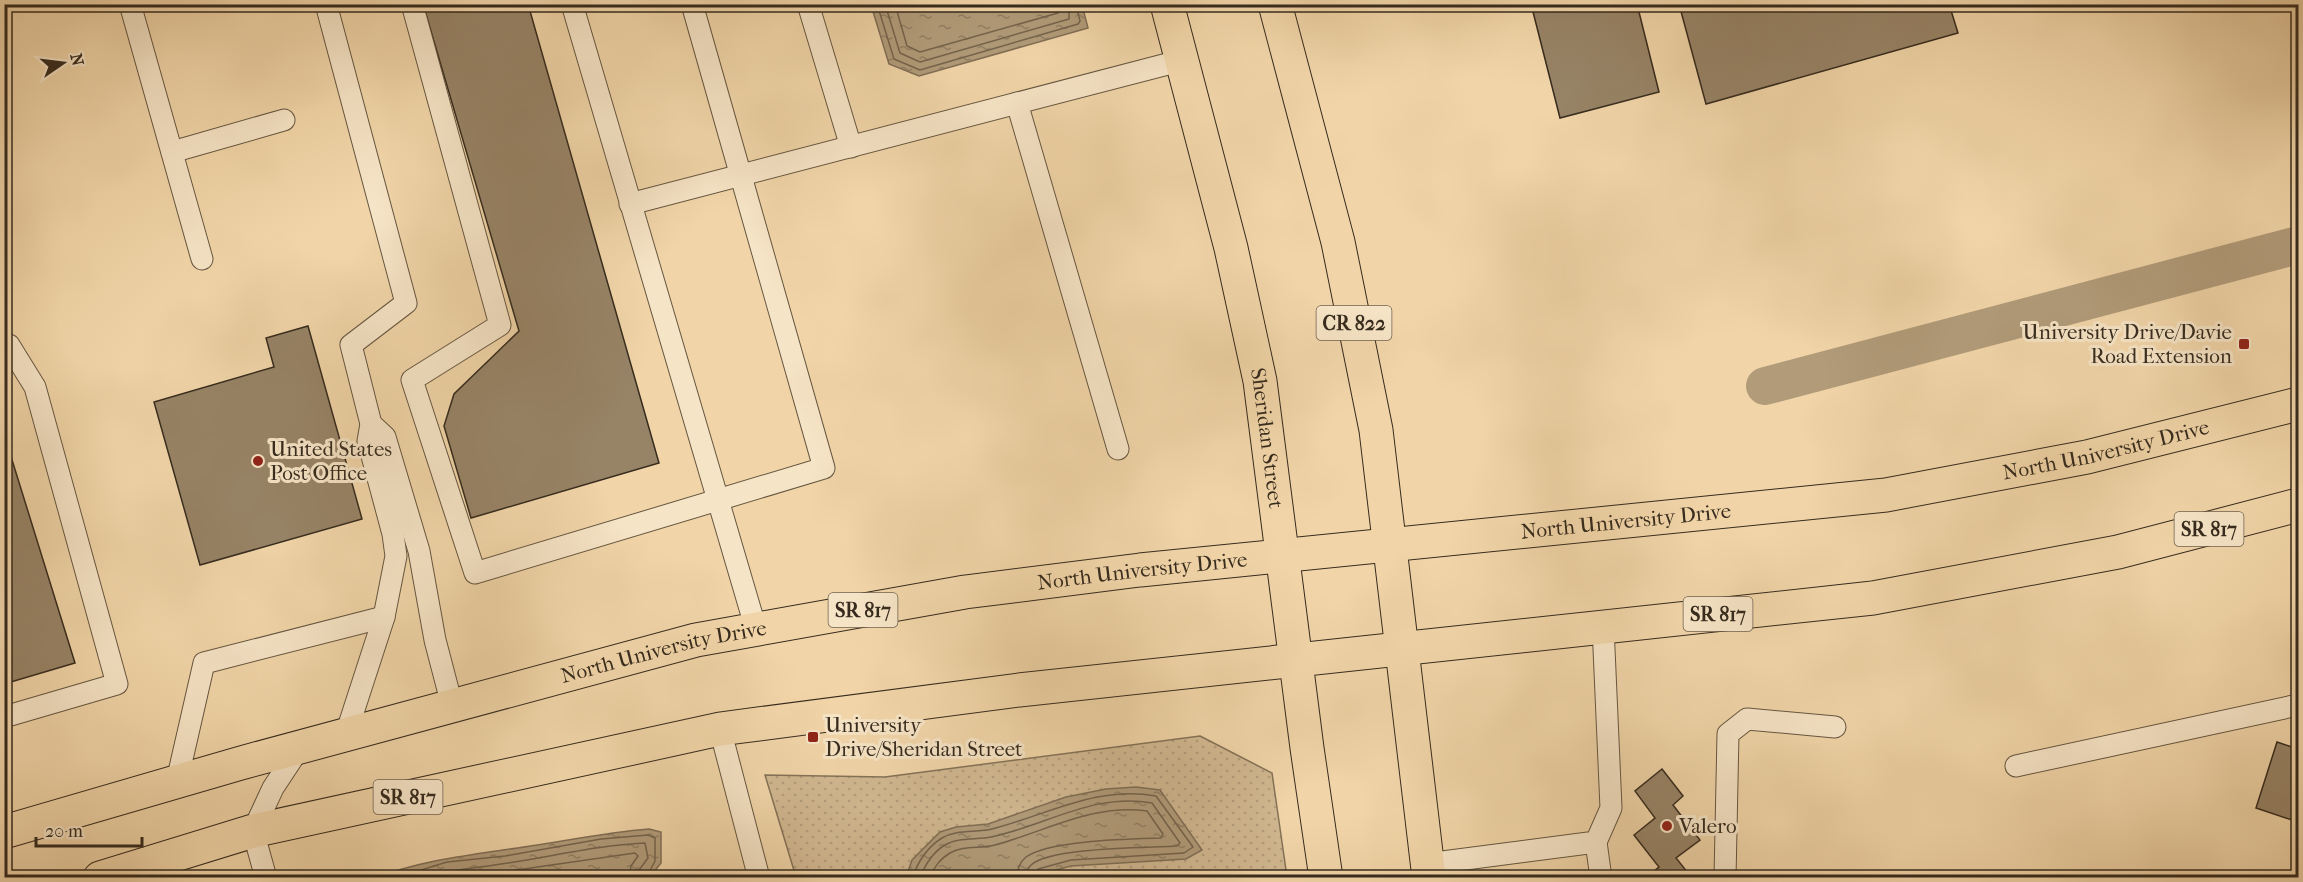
<svg xmlns="http://www.w3.org/2000/svg" width="2303" height="882" font-family="'IM FELL French Canon',serif">
  <style>
    .grass { fill: url(#grass-dots); stroke: #847258; stroke-width: 1.5 }
    .water { fill: url(#water-ripples); stroke: #806e55; stroke-width: 1.5 }
    .lines { fill: none; stroke-linecap: round; stroke-linejoin: round }
    .shore { stroke: #74634c; stroke-width: 1.5 }
    .canal { stroke: #b19b79; stroke-width: 38 }
    .building { fill: #978366; stroke: #362b1e; stroke-width: 1.5 }
    .service-casing { stroke: #655640; stroke-width: 23 }
    .primary-casing { stroke: #362b1e; stroke-width: 35 }
    .service { stroke: #f6e4c6; stroke-width: 21 }
    .primary { stroke: #f1d5a8; stroke-width: 33 }
    .poi-dot { fill: #8f2418; stroke: #f6e4c6; stroke-width: 2 }
    .labels { text-anchor: middle; stroke-width: 6; stroke-linejoin: round; paint-order: stroke }
    .shield { fill: #f6e4c6; stroke: #706250; stroke-width: 1.5 }
    .shield-label { font-size: 20px; font-weight: bold; fill: #362b1e }
    .poi-label { font-size: 21px; fill: #362b1e; stroke: #f6e4c6; text-anchor: start }
    .street-label { font-size: 21px; fill: #362b1e; stroke: #f6e4c6 }
  </style>
  <defs>
    <pattern id="grass-dots" width="8" height="8" patternUnits="userSpaceOnUse" patternTransform="scale(1.5)"><rect width="8" height="8" fill="#d1b891"/><path d="M2 2h.1M6 6h.1" fill="none" stroke="#b49e7d" stroke-width="1.8" stroke-linecap="round"/></pattern>
    <pattern id="water-ripples" width="26" height="14" patternUnits="userSpaceOnUse" patternTransform="scale(1.5)"><rect width="26" height="14" fill="#b19b79"/><path d="M2 4q2-2 4 0t4 0M15 11q2-2 4 0t4 0" fill="none" stroke="#917f63"/></pattern>
  </defs>
  <rect width="100%" height="100%" fill="#f1d5a8"/>
  <filter id="stains"><feTurbulence type="fractalNoise" baseFrequency=".00333" numOctaves="4"/><feColorMatrix values="0 0 0 0 .2 0 0 0 0 .09 0 0 0 0 .02 0 0 0 .5 -.17"/></filter>
  <radialGradient id="worn" r=".72"><stop offset=".6" stop-color="#630" stop-opacity="0"/><stop offset="1" stop-color="#630" stop-opacity=".3"/></radialGradient>
  <polygon class="grass" points="1200,736 1272,773 1287,877 796,877 765,775 885,777"/>
  <g class="water">
    <polygon points="871,5 1082,5 1088,28 919,76 889,64"/>
    <polygon points="1136,787 1160,790 1202,850 1186,859 1071,866 1029,877 906,877 912,860 940,832 956,827 988,824 1066,797 1106,789"/>
    <path d="M649,829L661,832V863L650,877H377C422,861 457,857 503,850C552,844 599,833 649,829Z"/>
  </g>
  <g class="lines">
    <g class="shore">
      <polyline points="877,4 894,59 920,70 1078,24 1080,21 1076,4"/>
      <polyline points="885,4 900,53 920,62 1069,19 1069,4"/>
      <polyline points="895,4 907,46 920,52 1058,13 1060,4"/>
      <polyline points="395,878 447,862 505,856 601,839 648,835 655,838 655,861 646,878"/>
      <path d="M422,878C451,869 479,868 508,863C554,856 599,845 645,843L648,858L639,870L638,878"/>
      <polyline points="461,878 635,853 638,856 631,866 629,878"/>
      <path d="M912,878C918,862 927,847 942,838C957,829 976,833 992,829C1047,815 1098,785 1156,796L1193,847L1184,853L1071,860L1038,869L1034,878"/>
      <path d="M920,878C925,865 933,852 945,845C958,837 976,840 991,837C1045,826 1094,792 1152,803L1180,843L1177,846C1148,848 1051,847 1031,865C1027,869 1026,873 1026,878"/>
      <path d="M930,878C933,868 941,858 950,853C963,845 981,849 995,845C1044,832 1094,803 1147,811L1163,834L1161,838C1131,839 1049,840 1026,857C1020,862 1017,869 1017,878"/>
    </g>
    <polyline class="canal" points="1765,386 2298,245"/>
  </g>
  <g class="building">
    <polygon points="423,4 528,4 659,463 471,518 444,426 454,394 519,331"/>
    <polygon points="1531,4 1637,4 1659,92 1560,118"/>
    <polygon points="1679,4 1949,4 1958,33 1706,104"/>
    <polygon points="308,326 362,519 200,565 154,402 274,367 266,338"/>
    <polygon points="4,434 75,663 4,684"/>
    <polygon points="2277,742 2298,749 2298,822 2256,808"/>
    <polygon points="1662,769 1683,796 1673,805 1700,840 1676,858 1692,878 1645,878 1659,867 1634,835 1655,818 1635,791"/>
  </g>
  <g class="lines">
    <g class="service-casing">
      <g id="service">
        <polyline points="130,4 202,259"/>
        <polyline points="326,4 406,303 351,345 371,424 368,441 393,534 396,556 384,617 346,734"/>
        <polyline points="412,4 500,325 412,380 475,573 824,468 692,4"/>
        <polyline points="572,4 756,629"/>
        <polyline points="808,4 851,147"/>
        <polyline points="1017,103 1118,449"/>
        <polyline points="172,152 284,120"/>
        <polyline points="630,204 1183,60"/>
        <polyline points="4,344 9,345 35,387 117,684 4,717"/>
        <polyline points="371,424 385,437 419,551 435,640 452,705"/>
        <polyline points="720,729 759,878"/>
        <polyline points="2016,766 2298,705"/>
        <polyline points="177,781 204,663 384,617"/>
        <polyline points="1596,842 1601,878"/>
        <polyline points="1427,864 1596,842 1611,808 1603,626"/>
        <polyline points="266,878 253,831 273,788 300,747"/>
        <polyline points="1725,878 1728,734 1747,719 1835,727"/>
      </g>
    </g>
    <g class="primary-casing">
      <g id="primary">
        <path id="s1" d="M1167,4L1231,248L1260,381L1307,748L1326,878"/>
        <polyline points="1275,4 1338,242 1376,430 1429,878"/>
        <path id="s2" d="M4,832L241,763L696,640L965,592L1140,570L1886,495L2087,457L2298,404"/>
        <polyline points="100,878 253,831 720,729 1019,690 1873,598 2118,552 2298,505"/>
      </g>
    </g>
    <use href="#service" class="service"/>
    <use href="#primary" class="primary"/>
  </g>
  <g class="poi-dot">
    <rect x="2238" y="338" width="12" height="12" rx="3"/>
    <circle cx="258" cy="461" r="6"/>
    <rect x="807" y="731" width="12" height="12" rx="3"/>
    <circle cx="1667" cy="826" r="6"/>
  </g>
  <g class="labels">
    <g class="shield">
      <rect x="1316.5" y="306" width="75" height="34" rx="4.5"/>
      <rect x="2174.5" y="512" width="69" height="34" rx="4.5"/>
      <rect x="828.5" y="593" width="69" height="34" rx="4.5"/>
      <rect x="1683.5" y="597" width="69" height="34" rx="4.5"/>
      <rect x="373.5" y="780" width="69" height="34" rx="4.5"/>
    </g>
    <g class="shield-label">
      <text x="1354" y="330">CR 822</text>
      <text x="2209" y="536">SR 817</text>
      <text x="863" y="617">SR 817</text>
      <text x="1718" y="621">SR 817</text>
      <text x="408" y="804">SR 817</text>
    </g>
    <g class="poi-label">
      <text x="2232" y="339" text-anchor="end">University Drive/Davie<tspan x="2232" dy="24">Road Extension</tspan></text>
      <text x="270" y="456">United States<tspan x="270" dy="24">Post Office</tspan></text>
      <text x="825" y="732">University<tspan x="825" dy="24">Drive/Sheridan Street</tspan></text>
      <text x="1679" y="833">Valero</text>
    </g>
    <g class="street-label">
      <text dy="7" stroke="none"><textPath href="#s1" startOffset="446">Sheridan Street</textPath></text>
      <text dy="7" stroke="none"><textPath href="#s2" startOffset="2142">North University Drive</textPath></text>
      <text dy="7" stroke="none"><textPath href="#s2" startOffset="1656">North University Drive</textPath></text>
      <text dy="7" stroke="none"><textPath href="#s2" startOffset="1170">North University Drive</textPath></text>
      <text dy="7" stroke="none"><textPath href="#s2" startOffset="684">North University Drive</textPath></text>
    </g>
  </g>
  <rect width="2303" height="882" fill="none" stroke="#f1d5a8" stroke-width="24"/>
  <rect x="6" y="6" width="2291" height="870" fill="none" stroke="#362b1e" stroke-width="3"/>
  <rect x="12" y="12" width="2279" height="858" fill="none" stroke="#362b1e" stroke-width="1.5"/>
  <g transform="translate(63 63) rotate(76)" stroke="#f6e4c6" stroke-width="4.5" paint-order="stroke">
  <path d="M0-4.5L10 22L0 15L-10 22Z" fill="#362b1e"/>
  <text y="-9" font-size="16" font-weight="bold" text-anchor="middle" fill="#362b1e">N</text>
  </g>
  <path d="M36 837v9h106v-9" fill="none" stroke="#362b1e" stroke-width="3"/>
  <text x="45" y="837" font-size="18" fill="#362b1e" stroke="#f6e4c6" stroke-width="4.5" paint-order="stroke">20 m</text>
  <rect width="100%" height="100%" filter="url(#stains)"/>
  <rect width="100%" height="100%" fill="url(#worn)"/>
</svg>
